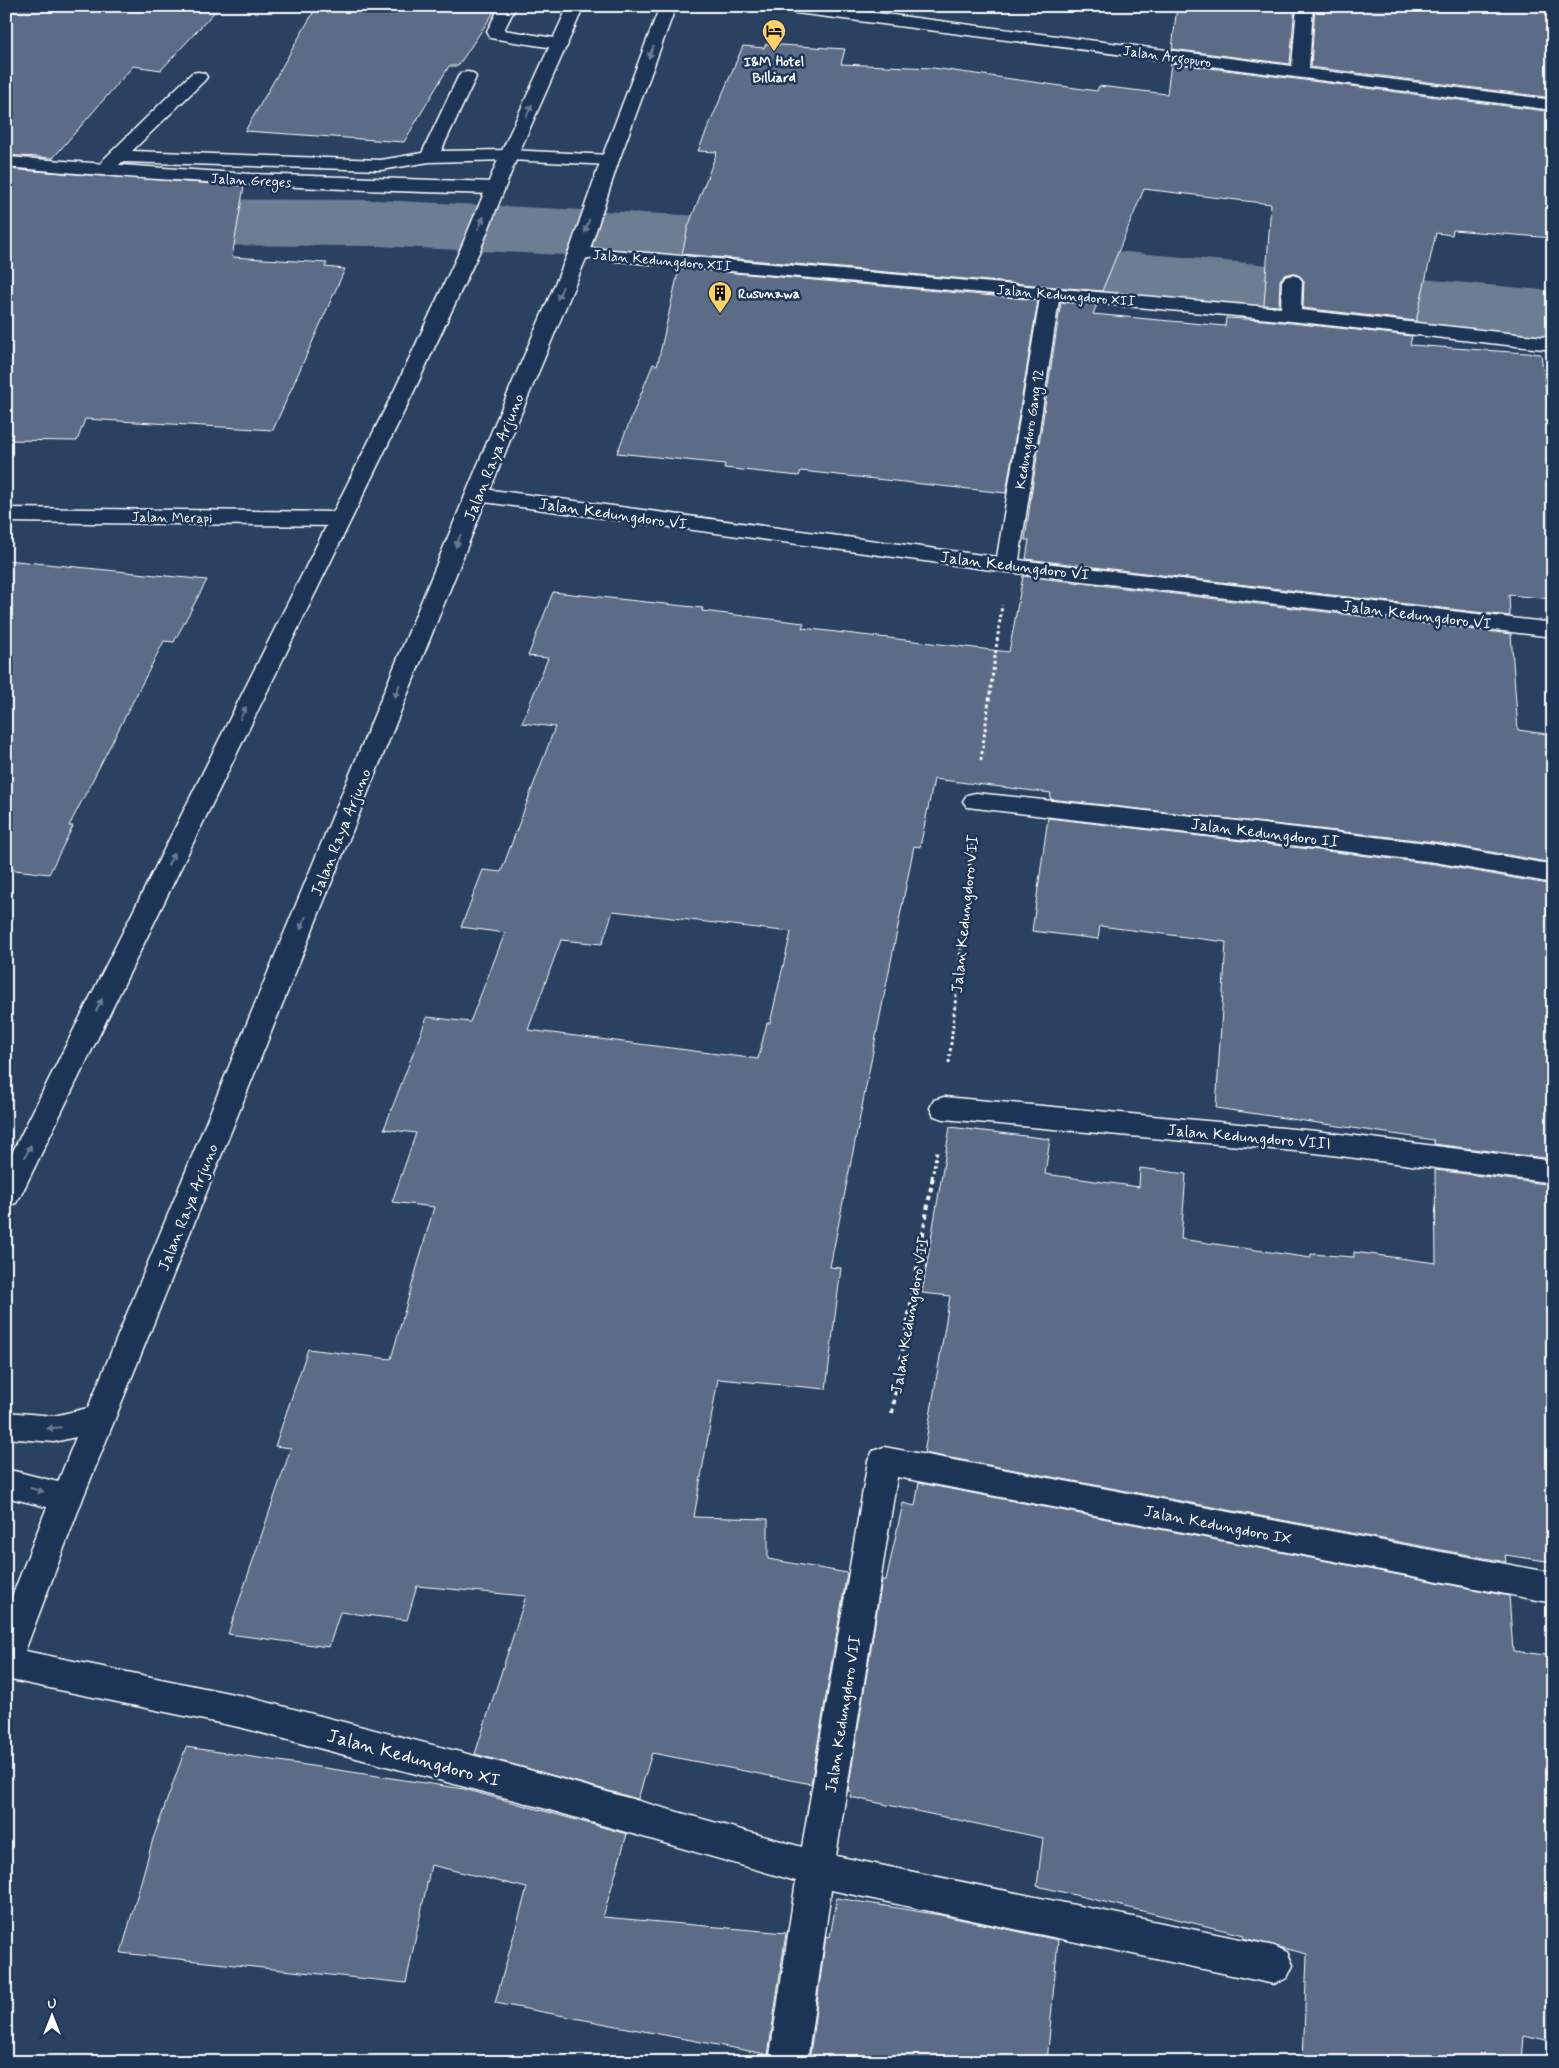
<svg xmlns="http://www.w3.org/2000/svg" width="1559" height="2068" font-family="Mynerve,sans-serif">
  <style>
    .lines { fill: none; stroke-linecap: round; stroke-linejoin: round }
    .river { fill: #6d7d92; fill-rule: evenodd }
    .building { fill: #5b6c86; stroke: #fff; fill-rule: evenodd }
    .service-casing { stroke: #fff; stroke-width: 3 }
    .minor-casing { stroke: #fff; stroke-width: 3 }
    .trunk-casing { stroke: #fff; stroke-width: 3 }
    .path-far1 { stroke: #fff; stroke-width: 3; stroke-dasharray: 3 3; stroke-linecap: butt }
    .path { stroke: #fff; stroke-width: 4; stroke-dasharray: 4.5 4.5; stroke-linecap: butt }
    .service { fill: #1d3557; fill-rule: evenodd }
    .minor { fill: #1d3557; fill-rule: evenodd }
    .trunk { fill: #1d3557; fill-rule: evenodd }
    .oneway { fill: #6c7c92 }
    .labels { text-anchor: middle; stroke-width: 5; stroke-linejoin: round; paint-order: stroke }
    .far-street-label { font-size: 14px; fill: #fff; stroke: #1d3557 }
    .far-poi-label { font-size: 14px; font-weight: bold; fill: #fff; stroke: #1d3557 }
    .street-label { font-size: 16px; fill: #fff; stroke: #1d3557 }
    .near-street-label { font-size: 19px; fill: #fff; stroke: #1d3557 }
  </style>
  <rect width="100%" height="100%" fill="#2a4161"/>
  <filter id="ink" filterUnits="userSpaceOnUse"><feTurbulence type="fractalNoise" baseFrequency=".02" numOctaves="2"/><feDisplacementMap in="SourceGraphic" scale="10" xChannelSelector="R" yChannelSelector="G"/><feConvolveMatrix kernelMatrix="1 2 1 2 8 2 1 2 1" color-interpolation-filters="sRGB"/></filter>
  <g filter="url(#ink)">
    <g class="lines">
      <polygon class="river" points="85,199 377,200 765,219 1553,291 1553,339 765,265 377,246 85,245 58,238 47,222 58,206"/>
    </g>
    <g class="building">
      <polygon points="6,6 220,6 161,70 133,66 53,158 6,155"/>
      <polygon points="317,6 498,6 458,66 449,66 404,142 245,131"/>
      <polygon points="1177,6 1295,6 1290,64 1172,49"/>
      <polygon points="1315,6 1553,6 1553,98 1311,67"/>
      <polygon points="766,44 845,49 841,64 933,68 1097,91 1099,86 1167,94 1171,63 1553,112 1553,238 1453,230 1452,235 1436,233 1416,321 1303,308 1304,281 1300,276 1293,273 1284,275 1280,280 1279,306 1264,305 1271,204 1144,189 1102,291 682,254 688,227 717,152 698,151 743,46 764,48"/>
      <polygon points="6,169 244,186 232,257 327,263 325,267 345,269 273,430 85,419 77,441 6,440"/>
      <polygon points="679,268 1038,300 1006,493 801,471 799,476 724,468 725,464 617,453 653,364 657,365 658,362"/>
      <polygon points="1061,302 1097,305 1093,314 1225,326 1226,318 1263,320 1412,336 1410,345 1541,354 1548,407 1553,408 1553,599 1509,595 1510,616 1026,559 1029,540 1025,540 1031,496"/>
      <polygon points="6,560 207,580 174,642 164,641 69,826 73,826 49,874 6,869"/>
      <path d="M1023,576L1511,634L1518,730L1553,735V863L1435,842L1050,799L1051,793L934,779L920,847L914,846L830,1267L841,1268L826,1389L718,1379L694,1517L768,1519V1559L847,1573L811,1784L652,1753L638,1799L475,1754L526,1596L417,1586L407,1620L340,1612L329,1647L228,1634L291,1448L275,1446L308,1349L391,1359L434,1207L392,1202L416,1133L384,1129L427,1017L470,1022L505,933L461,927L483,870L501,872L555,727L522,723L548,658L528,656L553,592L703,608L702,611L804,623L802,628L1009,652ZM613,911L791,932L770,1023H767L758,1059L528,1030L561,940L602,944Z"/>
      <polygon points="1048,818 1435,864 1553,885 1553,1159 1434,1144 1434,1140 1216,1108 1226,942 1100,926 1098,939 1032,931"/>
      <polygon points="950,1127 1050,1139 1045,1174 1139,1187 1140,1168 1186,1174 1181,1239 1311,1258 1311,1254 1354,1257 1354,1252 1436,1263 1435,1170 1553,1185 1553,1562 1505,1555 1506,1562 924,1453 950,1296 922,1293"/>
      <polygon points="919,1483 1509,1596 1513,1651 1553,1656 1553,2043 1524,2036 1522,2062 1303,2062 1307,1954 1243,1938 1244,1935 1037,1886 1043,1838 850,1797 851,1791 848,1791 882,1580 886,1580 903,1503 915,1506"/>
      <polygon points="186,1747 464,1789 627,1834 603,1917 786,1933 767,2062 764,2062 765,2054 495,2003 527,1888 431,1865 406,1983 121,1953 153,1839"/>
      <polygon points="837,1898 940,1915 1058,1940 1047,2062 809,2062 826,1936 830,1937"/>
    </g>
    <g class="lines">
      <g class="service-casing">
        <g id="service">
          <polygon points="500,6 516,6 504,30 560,39 566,40 568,44 566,48 560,49 490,38 487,31"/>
          <path d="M198,72L204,73L207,77L204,81L132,151L381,160L422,153L458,77L461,73L467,72L473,73L476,77L441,151L509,150L610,155L616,156L619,160L616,164L610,165L509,160L429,162L381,170L122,162C116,168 112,169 104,167L101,163L104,159L192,73Z"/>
        </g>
      </g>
      <g class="minor-casing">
        <g id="minor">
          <polygon points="773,6 822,6 1292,66 1297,6 1313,6 1309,69 1553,100 1553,110 781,11 775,10"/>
          <path d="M6,157L250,174L495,182L502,184L504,188L502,192L495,194C332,190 169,182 6,167Z"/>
          <polygon points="578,247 1281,308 1282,281 1285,277 1292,275 1299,277 1302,281 1301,310 1553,338 1553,350 1291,321 1059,300 1019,560 1553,623 1553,637 1007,572 469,500 466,495 469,490 477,488 997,557 1040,298 571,257 568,253 571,249"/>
          <polygon points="6,508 339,512 347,514 350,519 347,524 339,526 6,522"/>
          <polygon points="976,793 1211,818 1435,844 1553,865 1553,883 1435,862 967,807 963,801 967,795"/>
          <polygon points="944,1097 1316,1131 1553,1161 1553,1183 1316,1153 944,1119 934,1116 930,1108 934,1100"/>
          <polygon points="884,1447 1553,1573 1553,1603 897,1477 836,1856 1274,1946 1287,1952 1293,1965 1287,1978 1274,1984 831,1890 807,2062 769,2062 796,1881 522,1802 243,1728 6,1679 6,1647 243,1696 522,1768 802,1847 868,1461 873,1451"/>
        </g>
      </g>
      <g class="trunk-casing">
        <g id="trunk">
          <polygon points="568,6 584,6 518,155 481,248 415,389 21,1195 16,1203 6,1206 6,1165 395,389 461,248 500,155"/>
          <polygon points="660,6 676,6 619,160 590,249 515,428 83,1498 23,1656 18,1667 6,1671 6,1612 47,1507 6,1497 6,1469 58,1482 76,1437 54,1442 6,1438 6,1412 54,1416 88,1408 493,428 570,249 601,160"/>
        </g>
      </g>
      <g class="path-far1">
        <polyline points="981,760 1002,605"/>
        <polyline points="949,1063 972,841"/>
        <polyline points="932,1178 937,1151"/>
      </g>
      <polyline class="path" points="892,1413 933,1176"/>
      <use href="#service" class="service"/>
      <use href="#minor" class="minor"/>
      <use href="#trunk" class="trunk"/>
    </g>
    <defs><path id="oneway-solid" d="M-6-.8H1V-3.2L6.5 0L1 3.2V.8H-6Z" transform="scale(1.25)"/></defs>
    <g class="oneway">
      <use href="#oneway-solid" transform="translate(651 52) rotate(111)"/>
      <use href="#oneway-solid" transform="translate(529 111) rotate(-66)"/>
      <use href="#oneway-solid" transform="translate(481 223) rotate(-67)"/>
      <use href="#oneway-solid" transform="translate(587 226) rotate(108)"/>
      <use href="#oneway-solid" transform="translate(560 293) rotate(114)"/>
      <use href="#oneway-solid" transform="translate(458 541) rotate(112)"/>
      <use href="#oneway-solid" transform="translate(397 691) rotate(112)"/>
      <use href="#oneway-solid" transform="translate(243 713) rotate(-64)"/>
      <use href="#oneway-solid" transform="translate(171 859) rotate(-64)"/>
      <use href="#oneway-solid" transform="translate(303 923) rotate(112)"/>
      <use href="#oneway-solid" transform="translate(99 1005) rotate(-64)"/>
      <use href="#oneway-solid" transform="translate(28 1151) rotate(-64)"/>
      <use href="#oneway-solid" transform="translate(54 1428) rotate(175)"/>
      <use href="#oneway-solid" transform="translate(37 1490) rotate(15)"/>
    </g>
  </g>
  <defs>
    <g id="hotel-pin" transform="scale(1.25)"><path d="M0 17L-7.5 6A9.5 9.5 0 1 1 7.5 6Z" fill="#ffd166" stroke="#1d3557"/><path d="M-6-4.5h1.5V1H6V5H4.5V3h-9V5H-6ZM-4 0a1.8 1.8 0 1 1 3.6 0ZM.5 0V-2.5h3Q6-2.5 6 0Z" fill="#111"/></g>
    <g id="building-pin" transform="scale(1.25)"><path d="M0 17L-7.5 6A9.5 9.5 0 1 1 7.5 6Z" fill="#ffd166" stroke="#1d3557"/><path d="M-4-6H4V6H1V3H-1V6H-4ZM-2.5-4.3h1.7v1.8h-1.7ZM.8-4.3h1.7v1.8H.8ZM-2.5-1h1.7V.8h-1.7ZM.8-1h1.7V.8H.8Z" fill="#111"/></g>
  </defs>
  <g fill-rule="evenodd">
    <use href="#hotel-pin" x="774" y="31"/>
    <use href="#building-pin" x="720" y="293"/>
  </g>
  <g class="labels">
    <g class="far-street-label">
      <text transform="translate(1167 56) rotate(8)" y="5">Jalan Argopuro</text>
      <text transform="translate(251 180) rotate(3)" y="5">Jalan Greges</text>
      <text transform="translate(662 260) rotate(5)" y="5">Jalan Kedungdoro XII</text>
      <text transform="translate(1066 295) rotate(5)" y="5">Jalan Kedungdoro XII</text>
      <text transform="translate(1029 429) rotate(-81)" y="5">Kedungdoro Gang 12</text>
      <text transform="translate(172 517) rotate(1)" y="5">Jalan Merapi</text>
    </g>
    <g class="far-poi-label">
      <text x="774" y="66">I&amp;M Hotel<tspan x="774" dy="16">Billiard</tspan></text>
      <text x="738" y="298" text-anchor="start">Rusunawa</text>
    </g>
    <g class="street-label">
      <text transform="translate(493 457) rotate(-68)" y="6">Jalan Raya Arjuno</text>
      <text transform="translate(613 513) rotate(8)" y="6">Jalan Kedungdoro VI</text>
      <text transform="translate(1015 565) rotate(7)" y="6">Jalan Kedungdoro VI</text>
      <text transform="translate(1417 614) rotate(7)" y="6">Jalan Kedungdoro VI</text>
      <text transform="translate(340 832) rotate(-68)" y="6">Jalan Raya Arjuno</text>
      <text transform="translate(1265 832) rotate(7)" y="6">Jalan Kedungdoro II</text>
      <text transform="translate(964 914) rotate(-84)" y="6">Jalan Kedungdoro VII</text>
      <text transform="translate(1249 1136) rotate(5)" y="6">Jalan Kedungdoro VIII</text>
      <text transform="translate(187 1207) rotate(-68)" y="6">Jalan Raya Arjuno</text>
      <text transform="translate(909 1315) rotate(-80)" y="6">Jalan Kedungdoro VII</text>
      <text transform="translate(1218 1524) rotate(11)" y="6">Jalan Kedungdoro IX</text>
      <text transform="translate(842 1714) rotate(-81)" y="6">Jalan Kedungdoro VII</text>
    </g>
    <g class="near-street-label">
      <text transform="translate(414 1757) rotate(15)" y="7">Jalan Kedungdoro XI</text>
    </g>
  </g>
  <rect width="1559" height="2068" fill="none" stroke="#1d3557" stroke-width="25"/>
  <rect x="12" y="12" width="1534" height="2043" fill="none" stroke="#fff" stroke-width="2" filter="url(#ink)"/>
  <g transform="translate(52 2016)" stroke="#1d3557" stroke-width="4" paint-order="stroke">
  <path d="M0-4L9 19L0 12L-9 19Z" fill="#ffffff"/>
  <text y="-8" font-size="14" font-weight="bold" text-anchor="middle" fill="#ffffff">U</text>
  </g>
</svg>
